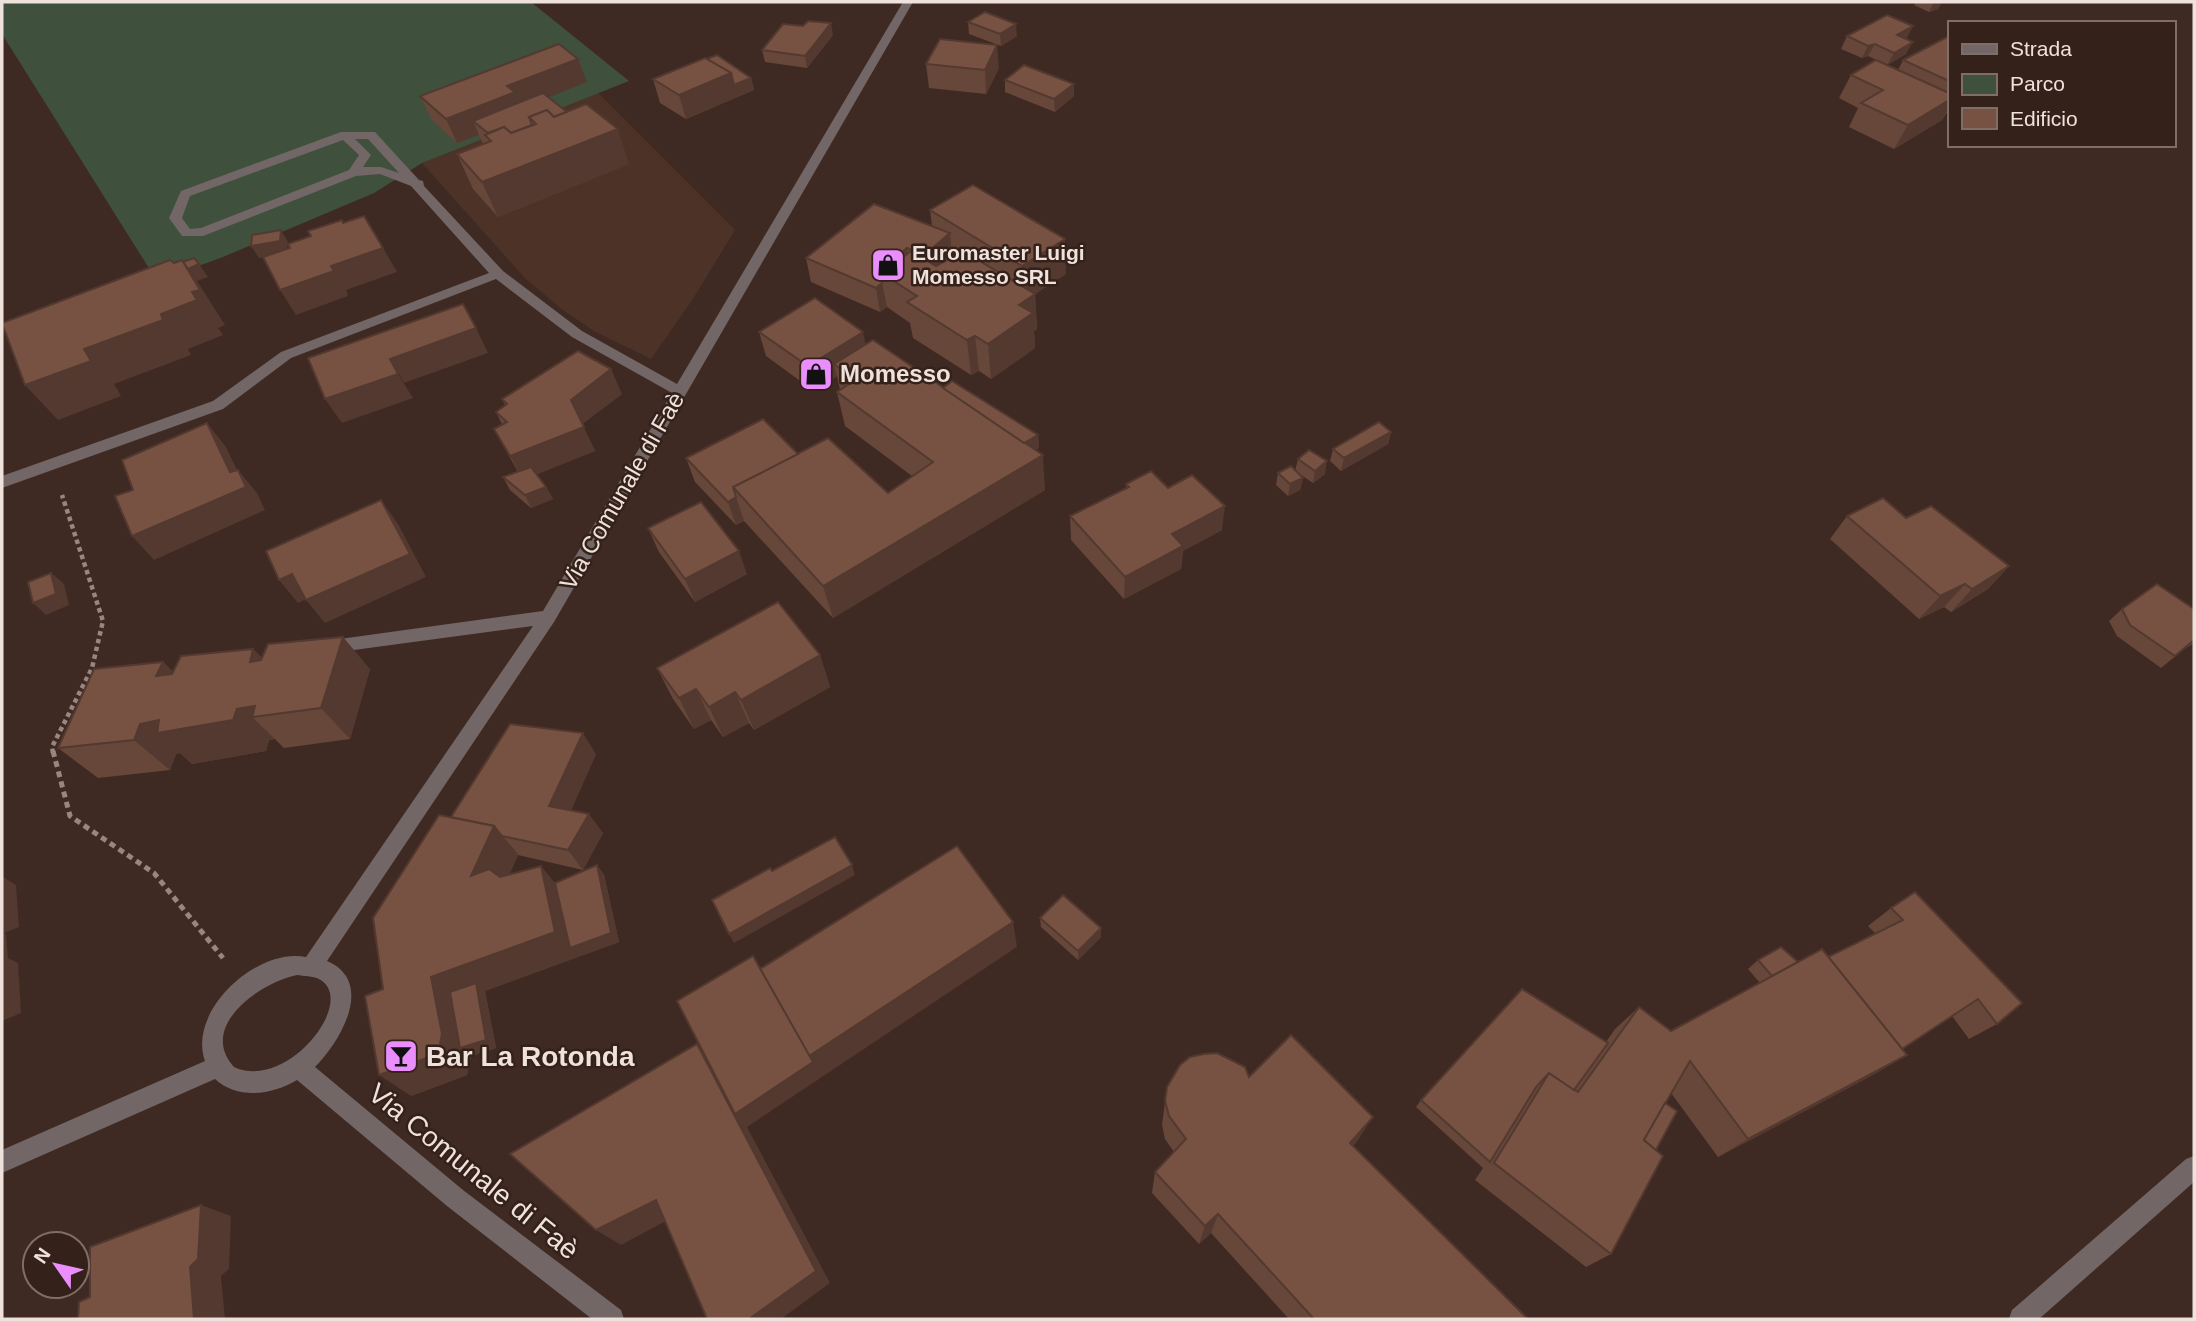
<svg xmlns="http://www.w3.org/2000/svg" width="2196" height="1321" font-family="Helvetica,sans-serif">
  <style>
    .built { fill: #4c3227 }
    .green { fill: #3f513c }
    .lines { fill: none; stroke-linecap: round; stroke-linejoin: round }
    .path-far1 { stroke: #988680; stroke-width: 4.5; stroke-dasharray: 4.5 3.5; stroke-linecap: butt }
    .path { stroke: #988680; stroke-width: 5; stroke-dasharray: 6 4.5; stroke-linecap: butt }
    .minor { fill: #726666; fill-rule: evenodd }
    .wall { fill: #66473a }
    .shaded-wall { fill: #53392f }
    .building { fill: #775243; stroke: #53392f; stroke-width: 2 }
    .labels { text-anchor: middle; stroke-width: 5; stroke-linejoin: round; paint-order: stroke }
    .far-poi-label { font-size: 21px; font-weight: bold; fill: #efe1dc; stroke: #342119; text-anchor: start }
    .poi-label { font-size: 24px; font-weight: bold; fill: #efe1dc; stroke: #342119; text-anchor: start }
    .street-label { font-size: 24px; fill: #efe1dc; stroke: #342119 }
    .near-poi-label { font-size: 28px; font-weight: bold; fill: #efe1dc; stroke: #342119; text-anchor: start }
    .near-street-label { font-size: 28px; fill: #efe1dc; stroke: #342119 }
  </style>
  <rect width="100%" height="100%" fill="#3f2a23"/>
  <polygon class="built" points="597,92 735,230 693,299 651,359 594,331 560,308 524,277 422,163"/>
  <polygon class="green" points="2,2 531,2 629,81 422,163 374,193 223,257 157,281 2,34"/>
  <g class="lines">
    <polyline class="path-far1" points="53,753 52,747 92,668 103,621 62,495"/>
    <polyline class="path" points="53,751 70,816 154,873 223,958"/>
    <g class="minor">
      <path d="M903,2H913L554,622L327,961C376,982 340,1042 315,1067L463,1190L621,1310L624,1319H592L447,1206L297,1080C272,1095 238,1100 215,1079L2,1173V1150L205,1061C187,1011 257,947 306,957L533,626L324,654L318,652L315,647L318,642L543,611L672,393L572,337L496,279L291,358L223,409L2,488V476L213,401L281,352L489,273L411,186L380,174L356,176L203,236H182L169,218L181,191L341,132H375L419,180L423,181L424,186L503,271L582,331L677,384ZM355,139H368L399,173L381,167H363L371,155ZM343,140L359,155L349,170L201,228L190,229L182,218L190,196ZM297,975C303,976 313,976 319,979C359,1000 287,1092 234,1067C197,1026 261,982 297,975Z"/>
      <polygon points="2194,1156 2194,1182 2039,1319 2009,1319 2012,1310 2186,1159"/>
    </g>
  </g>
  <g class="wall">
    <polygon points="1916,2 1942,2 1938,9 1929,12 1914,5"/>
    <polygon points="968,22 1017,36 1001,46 969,34"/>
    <polygon points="833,35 807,68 765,62 762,50"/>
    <polygon points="1847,36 1907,38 1906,54 1887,65 1868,56 1862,58 1841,49"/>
    <polygon points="1949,36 1949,112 1948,111 1942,120 1894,149 1849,127 1858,108 1839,98 1851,75 1898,70 1903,60"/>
    <polygon points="926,64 999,68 986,94 929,88"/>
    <polygon points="751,78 754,90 686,119 660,103 653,79"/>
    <polygon points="1005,80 1074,96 1055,112 1005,92"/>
    <polygon points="587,82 549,97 629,164 498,217 473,189 457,154 483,144 479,135 457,143 432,120 420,96"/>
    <polygon points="930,210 1066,274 1035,294 1037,329 1034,331 1035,348 991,379 979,371 971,375 913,338 910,323 887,307 880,312 811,282 806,258 932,226"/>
    <polygon points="759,332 866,345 943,388 1038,435 1039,448 1035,450 1045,490 833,618 744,521 736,525 695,482 686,458 798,454 888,493 912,476 845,426 837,392 840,390 837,376 814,391 766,356"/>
    <polygon points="622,394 582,424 595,451 537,474 546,487 553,499 531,508 510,490 503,477 518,472 494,429 502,424 496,412 505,405 502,399"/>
    <polygon points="1391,432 1388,444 1341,471 1330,461 1333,449"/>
    <polygon points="1298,459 1325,474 1313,483 1297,472 1303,478 1300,490 1288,496 1276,485 1278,473 1295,471"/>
    <polygon points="1126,484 1168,488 1222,530 1183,551 1181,569 1124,599 1071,540 1070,516 1126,489"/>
    <polygon points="1847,516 1906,518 2009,566 1988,589 1951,612 1944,607 1919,619 1830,539"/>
    <polygon points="648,528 747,574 695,602 659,552"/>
    <polygon points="2122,609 2194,643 2183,650 2161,668 2117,636 2109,621"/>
    <polygon points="253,649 262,658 370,669 350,739 284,748 275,739 269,740 266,751 192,764 180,753 176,754 170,770 98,778 58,748 163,662 173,672"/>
    <polygon points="820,655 830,687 754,730 749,723 723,737 711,720 694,729 673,699 657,668"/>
    <polygon points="596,754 571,810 603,833 583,870 518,855 509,875 555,883 597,865 604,875 619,942 485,991 496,1048 471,1056 467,1075 411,1096 383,989 451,817"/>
    <polygon points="1915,892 1997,1024 1969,1039 1952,1016 1902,1049 1907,1055 1871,1076 1718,1157 1671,1093 1665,1103 1656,1150 1611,1254 1586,1267 1475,1180 1483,1168 1416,1107 1421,1100 1606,1042 1615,1029 1639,1007 1671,1031 1760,983 1748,969 1758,960 1798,962 1828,957 1875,933 1868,926 1891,908"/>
    <polygon points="1040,918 1101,928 1101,937 1078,960 1041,927"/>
    <polygon points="1249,1077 1358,1140 1353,1146 1528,1319 1289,1319 1211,1233 1199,1244 1152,1193 1155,1172 1174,1152 1165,1139 1162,1125 1167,1087"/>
  </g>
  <g class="shaded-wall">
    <polygon points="1934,2 1942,2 1938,9 1929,12"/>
    <polygon points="831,23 833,35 807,68 805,56"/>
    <polygon points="1016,24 1017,36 1001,46 1000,34"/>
    <polygon points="1913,26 1907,38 1891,47 1897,35"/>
    <polygon points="1913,42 1906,54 1887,65 1894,53"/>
    <polygon points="1875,44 1868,56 1862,58 1868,46"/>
    <polygon points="997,45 999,68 986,94 985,70"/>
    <polygon points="578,59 587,82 522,108 473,121 479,135 457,143 446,119 507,86"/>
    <polygon points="731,73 751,78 754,90 686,119 679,95"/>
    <polygon points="1074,84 1074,96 1055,112 1054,99"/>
    <polygon points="1949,100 1949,108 1942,120 1894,149 1908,125"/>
    <polygon points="618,129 629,164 498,217 482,182"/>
    <polygon points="281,230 288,242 287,254 259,258 251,246"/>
    <polygon points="950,233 952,257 926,280 923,256"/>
    <polygon points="1065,239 1066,274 1035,294 1037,329 1034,331 1035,348 991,379 988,344 1019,305 1024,301 1022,266"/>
    <polygon points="383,248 397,272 346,290 348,296 296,315 280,290 331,266"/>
    <polygon points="907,248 911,273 895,258"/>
    <polygon points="199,264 208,277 197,281 225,325 218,328 223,335 188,349 191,355 114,384 121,396 58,420 25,385 84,349 161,314 182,288 188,269"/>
    <polygon points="882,283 887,307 880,312 876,288"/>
    <polygon points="476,328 488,353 404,383 390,359"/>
    <polygon points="863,332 868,356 834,364 837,376 814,391 808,366"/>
    <polygon points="975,336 979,371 971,375 967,340"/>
    <polygon points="611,369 622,394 582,424 595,451 523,480 510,456 571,400"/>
    <polygon points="398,374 413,398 342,423 325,399"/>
    <polygon points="207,423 226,447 245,487 238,470 257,493 265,510 154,560 132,536 230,472"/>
    <polygon points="1391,432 1388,444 1341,471 1344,458"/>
    <polygon points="1038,435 1039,448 1011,462 1010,450"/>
    <polygon points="1043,455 1045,490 833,618 823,586"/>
    <polygon points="1327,461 1325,474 1313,483 1315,471"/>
    <polygon points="1303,478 1300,490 1288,496 1290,484"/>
    <polygon points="546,487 553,499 531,508 525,495"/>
    <polygon points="736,497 744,521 736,525 728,502"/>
    <polygon points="381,500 398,524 426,577 325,623 306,600"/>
    <polygon points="1225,506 1222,530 1183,551 1181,569 1124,599 1125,577 1172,534"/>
    <polygon points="739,551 747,574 695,602 685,579"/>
    <polygon points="2009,566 1988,589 1951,612 1972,589"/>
    <polygon points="51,573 64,584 69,605 46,615 33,603"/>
    <polygon points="292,574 311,597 298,603 279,580"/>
    <polygon points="1965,584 1944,607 1919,619 1940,596"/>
    <polygon points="343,637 370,669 350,739 321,708"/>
    <polygon points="253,649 283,680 250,662"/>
    <polygon points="820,655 830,687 754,730 741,700"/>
    <polygon points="163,662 197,694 156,676"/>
    <polygon points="696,689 711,720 694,729 679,698"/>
    <polygon points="735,692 749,723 723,737 709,707"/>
    <polygon points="255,706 252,717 275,739 269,740 266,751 192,764 180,753 176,754 170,770 134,740 140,724"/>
    <polygon points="583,733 596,754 564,826 549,806"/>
    <polygon points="589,814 603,833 583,870 568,850"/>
    <polygon points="494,826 518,854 497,903 471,876"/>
    <polygon points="597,865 604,875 619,942 485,991 496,1048 471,1056 467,1075 411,1096 379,1075 431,977 541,866 563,893"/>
    <polygon points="852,865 855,875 734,943 729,934"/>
    <polygon points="2,868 3,877 16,885 19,927 4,933 6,934 8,958 18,963 21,1013 2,1021"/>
    <polygon points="1013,922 1017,947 747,1127 830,1283 781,1319 749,1319 697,1044 715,1066 763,973"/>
    <polygon points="1101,928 1101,937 1078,960 1078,951"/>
    <polygon points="1907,1055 1871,1076 1718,1157 1748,1139"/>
    <polygon points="1373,1117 1358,1140 1335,1165 1350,1143"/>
    <polygon points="656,1200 677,1215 621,1245 596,1230"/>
    <polygon points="201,1205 231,1216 229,1269 221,1276 225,1319 194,1319 190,1267"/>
    <polygon points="1218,1214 1211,1233 1199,1244 1205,1226"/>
  </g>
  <g class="building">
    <polygon points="985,12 1016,24 1000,34 968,22"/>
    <polygon points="1887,15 1913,26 1897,35 1913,42 1894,53 1875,44 1868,46 1847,36"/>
    <polygon points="808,21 831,23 805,56 762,50 783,24 803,26"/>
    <polygon points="1949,36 1949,81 1903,60"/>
    <polygon points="940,39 997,45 985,70 926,64"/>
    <polygon points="559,44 578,59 507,86 515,92 446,119 420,96"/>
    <polygon points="717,55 751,78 734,85 731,73 707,59"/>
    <polygon points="705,58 731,73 679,95 653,79"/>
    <polygon points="1876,60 1949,93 1949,100 1908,125 1861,103 1883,90 1851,75"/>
    <polygon points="1024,65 1074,84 1054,99 1005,80"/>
    <polygon points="543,93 567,112 554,117 547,110 529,117 532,125 511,133 504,127 488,133 473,121"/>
    <polygon points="586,104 618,129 482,182 457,154 491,141 485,135 504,127 511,133 536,124 529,117 547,110 554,117"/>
    <polygon points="973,185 1065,239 1022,266 930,210"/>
    <polygon points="874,204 950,233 923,256 907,248 895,258 899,260 881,273 882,283 876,288 806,258"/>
    <polygon points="364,216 383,248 331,266 334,271 280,290 263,257 290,248 288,244 311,236 308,231 342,220 343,223"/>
    <polygon points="281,230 280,241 251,246 252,235"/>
    <polygon points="911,251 936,266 963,251 1035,294 1019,305 1033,313 988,344 975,336 967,340 907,302 917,296 881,273"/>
    <polygon points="194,258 199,264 188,269 183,262"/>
    <polygon points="170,260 174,263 182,260 200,290 192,292 197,300 161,314 163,320 84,349 91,361 25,385 2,323"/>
    <polygon points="815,298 863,332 808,366 759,332"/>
    <polygon points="463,304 476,328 390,359 398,374 325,399 308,358"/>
    <polygon points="873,340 1043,455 823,586 733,487 828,438 888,493 933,462 837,392 855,380 834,364"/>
    <polygon points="578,351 611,369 571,400 584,427 510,456 494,429 507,422 496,412 507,404 502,399"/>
    <polygon points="952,381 1038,435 1024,443 943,388"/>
    <polygon points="763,419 798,454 733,487 736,497 728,502 686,458"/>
    <polygon points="1379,422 1391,432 1344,458 1333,449"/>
    <polygon points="207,423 230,472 238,470 246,487 132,536 115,496 133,490 122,460"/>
    <polygon points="1309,450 1327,461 1315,471 1298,459"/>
    <polygon points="1291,466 1303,478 1290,484 1278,473"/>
    <polygon points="531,467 546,487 525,495 503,477"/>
    <polygon points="1151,471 1168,488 1192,475 1225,506 1172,534 1183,546 1125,577 1070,516 1129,487 1126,484"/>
    <polygon points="1883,498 1906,518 1931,506 2009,566 1972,589 1965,584 1940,596 1847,516"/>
    <polygon points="381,500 410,554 306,600 292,574 279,580 266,551"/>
    <polygon points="701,502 739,551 685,579 648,528"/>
    <polygon points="51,573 56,594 33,603 28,582"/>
    <polygon points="2157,584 2194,609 2194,640 2175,656 2130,625 2122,609"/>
    <polygon points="778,602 820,655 741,700 735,692 709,707 696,689 679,698 657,668"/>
    <polygon points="343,637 321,708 252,717 255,706 237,709 233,720 157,733 159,720 140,724 134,740 58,748 94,669 163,662 156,676 172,674 181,656 253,649 250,662 261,660 268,644"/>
    <polygon points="510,724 583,733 549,806 589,814 568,850 502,836 494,826 451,817"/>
    <polygon points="439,815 494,826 471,876 489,869 500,877 541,866 555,932 431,977 442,1034 438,1054 379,1075 365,996 383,989 373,918"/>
    <polygon points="835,837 852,865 729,934 712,900 770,868 772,871"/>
    <polygon points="957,846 1013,922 809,1056 760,969"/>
    <polygon points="597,865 611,933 570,948 555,883"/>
    <polygon points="1915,892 2022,1003 1997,1024 1978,999 1902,1049 1828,957 1903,920 1891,908"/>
    <polygon points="1063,895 1101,928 1078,951 1040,918"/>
    <polygon points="1781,947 1798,962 1772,976 1758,960"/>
    <polygon points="1822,949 1907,1055 1748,1139 1690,1061 1644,1140 1663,1156 1611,1254 1494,1163 1549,1073 1578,1092 1639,1007 1671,1031"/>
    <polygon points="753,956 813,1062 735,1114 677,1001"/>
    <polygon points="476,983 486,1040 460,1048 450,992"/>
    <polygon points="1522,989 1608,1043 1574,1090 1549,1073 1536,1087 1490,1162 1421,1100"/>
    <polygon points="1291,1035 1373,1117 1350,1143 1528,1319 1314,1319 1218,1214 1205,1226 1155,1172 1186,1139 1169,1116 1165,1101 1167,1087 1180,1065 1190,1057 1204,1054 1217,1053 1245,1067 1249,1077"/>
    <polygon points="697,1044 816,1271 749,1319 707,1319 656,1200 596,1230 510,1154"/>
    <polygon points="1665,1103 1677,1111 1656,1150 1644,1140"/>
    <polygon points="201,1205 198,1259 190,1267 194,1319 78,1319 79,1302 90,1297 90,1247"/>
  </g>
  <defs>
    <g id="shop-square" transform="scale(1.75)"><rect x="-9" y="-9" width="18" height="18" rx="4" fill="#ea8dfd" stroke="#342119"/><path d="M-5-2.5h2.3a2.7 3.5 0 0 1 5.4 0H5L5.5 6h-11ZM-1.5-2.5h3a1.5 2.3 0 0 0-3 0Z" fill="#111"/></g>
    <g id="bar-square" transform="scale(1.75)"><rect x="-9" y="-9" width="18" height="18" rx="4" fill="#ea8dfd" stroke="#342119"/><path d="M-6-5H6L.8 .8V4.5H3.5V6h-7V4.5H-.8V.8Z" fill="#111"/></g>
  </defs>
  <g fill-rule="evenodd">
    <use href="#shop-square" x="888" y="265"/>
    <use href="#shop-square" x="816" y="374"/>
    <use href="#bar-square" x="401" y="1056"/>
  </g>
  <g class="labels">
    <g class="far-poi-label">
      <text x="912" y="260">Euromaster Luigi<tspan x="912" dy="24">Momesso SRL</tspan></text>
    </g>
    <g class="poi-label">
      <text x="840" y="382">Momesso</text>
    </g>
    <g class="street-label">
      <text transform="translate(622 491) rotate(-60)" y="8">Via Comunale di Faè</text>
    </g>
    <g class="near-poi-label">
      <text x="426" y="1066">Bar La Rotonda</text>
    </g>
    <g class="near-street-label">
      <text transform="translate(474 1171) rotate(39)" y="10">Via Comunale di Faè</text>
    </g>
  </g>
  <rect width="2196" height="1321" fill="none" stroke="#efe1dc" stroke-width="7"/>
  <rect x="1948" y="21" width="228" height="126" fill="#342119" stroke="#7f6e67" stroke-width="2"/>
  <rect x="1962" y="44" width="35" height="10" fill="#726666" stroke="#7f6e67" stroke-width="2"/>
  <text x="2010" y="56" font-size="21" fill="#efe1dc">Strada</text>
  <rect x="1962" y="74" width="35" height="21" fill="#3f513c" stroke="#7f6e67" stroke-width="2"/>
  <text x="2010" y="91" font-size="21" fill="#efe1dc">Parco</text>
  <rect x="1962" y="108" width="35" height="21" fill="#775243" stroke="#7f6e67" stroke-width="2"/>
  <text x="2010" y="126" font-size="21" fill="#efe1dc">Edificio</text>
  <g transform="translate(56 1265) rotate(304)"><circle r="33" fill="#342119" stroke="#7f6e67" stroke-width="2"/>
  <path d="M0-5L12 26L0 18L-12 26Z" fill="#ea8dfd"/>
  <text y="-10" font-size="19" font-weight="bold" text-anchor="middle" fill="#efe1dc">N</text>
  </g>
</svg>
